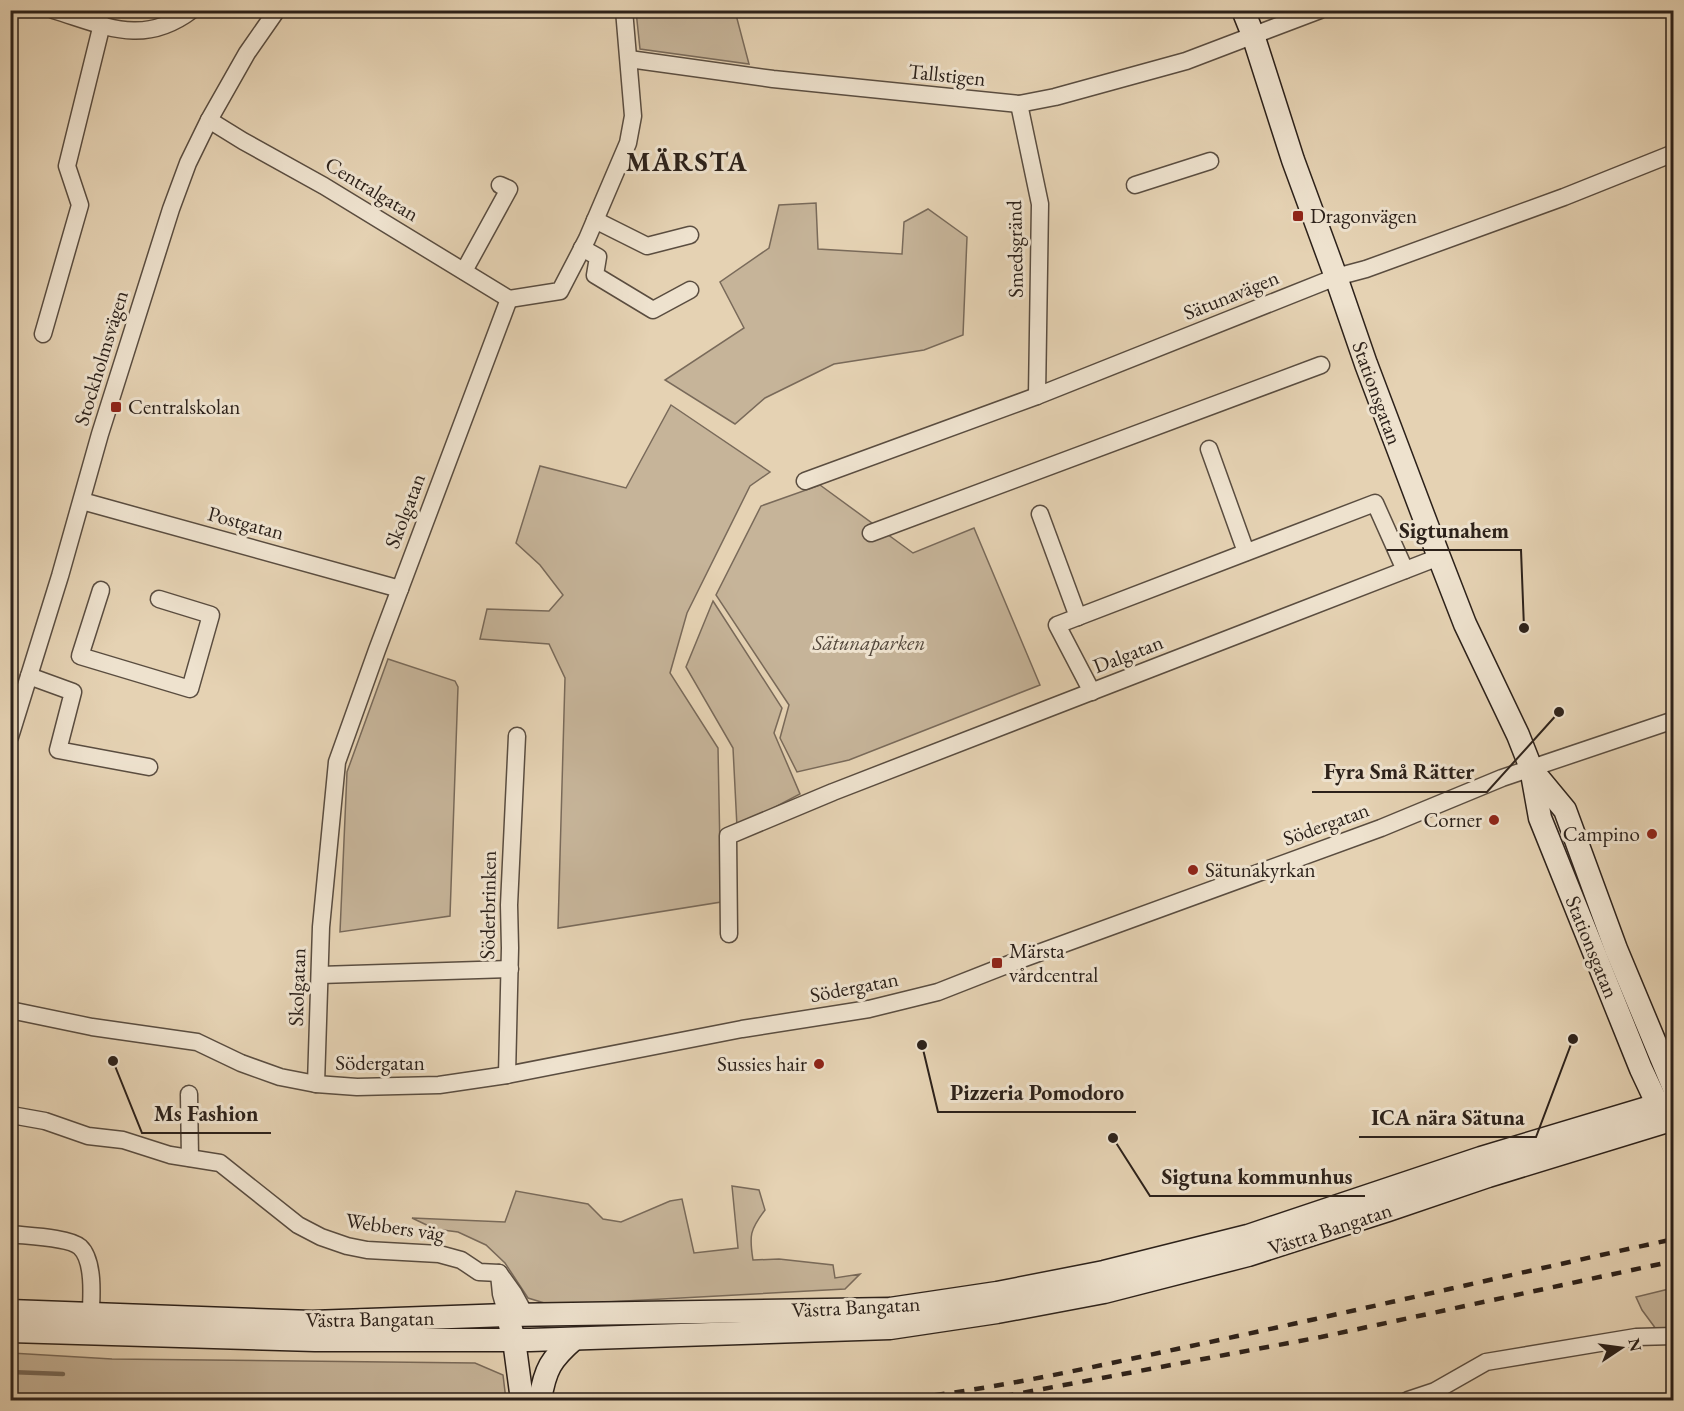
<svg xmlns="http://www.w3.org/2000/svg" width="1684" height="1411" font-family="'EB Garamond',serif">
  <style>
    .green { fill: #c6b499; stroke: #796a5a; stroke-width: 1.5 }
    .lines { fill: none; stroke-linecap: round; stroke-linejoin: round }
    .stream { stroke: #756757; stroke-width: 4.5 }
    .street-casing { stroke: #5a4d40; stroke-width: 19 }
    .secondary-casing { stroke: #2c211a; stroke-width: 25 }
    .street { stroke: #eee2ce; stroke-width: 16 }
    .secondary { stroke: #eee2ce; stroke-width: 22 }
    .rail { stroke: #2c211a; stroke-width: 4.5; stroke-dasharray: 10 10; stroke-linecap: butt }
    .poi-dot { fill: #8f2418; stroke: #eee2ce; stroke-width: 2 }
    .labels { text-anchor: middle; stroke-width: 6; stroke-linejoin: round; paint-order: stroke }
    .street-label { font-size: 21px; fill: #2c211a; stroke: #eee2ce }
    .poi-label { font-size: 21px; fill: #2c211a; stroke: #eee2ce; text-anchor: start }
    .park-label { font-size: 21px; font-style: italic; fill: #52463a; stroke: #eee2ce }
    .district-label { font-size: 27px; font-weight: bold; letter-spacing: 1.5px; fill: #2c211a; stroke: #eee2ce }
    .leader { fill: none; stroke: #2c211a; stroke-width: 2 }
    .callout-dot { fill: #2c211a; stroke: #eee2ce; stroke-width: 2 }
    .callout-label { font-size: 22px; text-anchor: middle; font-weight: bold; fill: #2c211a; stroke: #eee2ce; stroke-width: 6; stroke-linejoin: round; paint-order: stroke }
  </style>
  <rect width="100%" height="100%" fill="#e5d2b3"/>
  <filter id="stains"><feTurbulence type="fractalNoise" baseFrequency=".00333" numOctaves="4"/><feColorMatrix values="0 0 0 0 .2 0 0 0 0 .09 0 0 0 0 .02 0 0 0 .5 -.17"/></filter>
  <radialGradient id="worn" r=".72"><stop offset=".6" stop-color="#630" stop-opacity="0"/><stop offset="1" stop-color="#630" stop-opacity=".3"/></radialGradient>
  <g class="green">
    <polygon points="636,11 735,11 749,64 640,49"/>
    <polygon points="816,203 818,249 902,254 904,222 928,209 967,237 963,335 924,350 834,364 765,398 735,424 665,380 744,328 720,282 769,248 779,205"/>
    <polygon points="671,405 770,472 750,486 687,613 670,673 718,748 721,902 558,928 565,678 549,644 480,639 487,609 549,611 563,595 540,565 516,543 540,466 626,488"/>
    <polygon points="820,485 913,553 974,528 1040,685 849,760 797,772 780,738 789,705 716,595 761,506"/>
    <polygon points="713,601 782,708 774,733 800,794 737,827 733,748 686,667"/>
    <polygon points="388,659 455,681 458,687 450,916 340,932 347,772"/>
    <path d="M732,1186L759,1190L765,1210C750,1230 749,1235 753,1260L779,1259L833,1265L835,1278L860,1274L845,1289L551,1305L528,1298L505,1263L486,1245L458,1232L435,1229L412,1218L505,1222L516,1191L588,1204L603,1219L621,1222L670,1201L682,1199L694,1253L738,1248Z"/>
    <polygon points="1673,1288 1673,1331 1656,1329 1642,1310 1636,1297"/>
    <polygon points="11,1353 112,1359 475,1363 503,1375 506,1400 11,1400"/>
  </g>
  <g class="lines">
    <polyline class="stream" points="10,1372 63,1374"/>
    <g class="street-casing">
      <g id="street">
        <path d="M53,10C106,26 143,47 192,10"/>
        <polyline points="629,59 773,79 1019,104 1055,97 1186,61 1320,10"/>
        <polyline points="1019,104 1040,204 1037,396"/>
        <polyline points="209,120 243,141 324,186 509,299"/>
        <polyline points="1135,185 1210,161"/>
        <polyline points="595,220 647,246 690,235"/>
        <polyline points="582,248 598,257 595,275 653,310 690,290"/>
        <polyline points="464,271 509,189 500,185"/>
        <polyline points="509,299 560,291 587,239 628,143 633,116 624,10"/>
        <polyline points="43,334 80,205 67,166 102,24"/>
        <polyline points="1209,449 1246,552"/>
        <polyline points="805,481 1037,396 1336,277 1366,269 1564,197 1674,153"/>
        <polyline points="82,501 400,589"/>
        <polyline points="1040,514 1078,617"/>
        <polyline points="871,533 1321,365"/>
        <polyline points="101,590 80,656 190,689 211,615 159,599"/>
        <polyline points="29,676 73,692 58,750 149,767"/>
        <polyline points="1092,692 1057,625 1375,503 1405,570"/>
        <polyline points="10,737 60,576 100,434 171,209 188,163 209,120 247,53 277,10"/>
        <polyline points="729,934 728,836 833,792 1439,557"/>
        <polyline points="320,975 510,969"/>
        <polyline points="10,1010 92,1027 197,1042 241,1063 280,1077 316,1084 357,1087 439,1085 507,1075 742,1029 869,1009 938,992 1022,959 1381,828 1502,778 1674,720"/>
        <polyline points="507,1075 510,948 509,905 517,736"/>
        <polyline points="316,1084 321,927 337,762 377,650 509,299"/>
        <polyline points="189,1094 190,1158"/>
        <polyline points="17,1116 45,1121 88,1136 123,1140 170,1155 220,1163 298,1225 321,1237 347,1246 367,1250 439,1254 461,1260 479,1272 499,1273"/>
        <path d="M10,1234C26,1236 69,1237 80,1247C96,1262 91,1305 90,1326"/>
        <polyline points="499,1273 514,1294 526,1316"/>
        <polyline points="499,1274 501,1294 507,1315"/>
        <polyline points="1408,1400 1435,1391 1486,1362 1636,1337 1674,1336"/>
      </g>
    </g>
    <g class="secondary-casing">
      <g id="secondary">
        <polyline points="1243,10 1253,35 1293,160 1336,277 1366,364 1439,557 1465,624 1518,735 1531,768 1540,818 1641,1069 1664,1118"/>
        <polyline points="1531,769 1565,810 1616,949 1674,1088"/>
        <polyline points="10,1311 312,1322 507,1315 890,1309 997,1293 1104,1272 1248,1236 1481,1158 1674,1100"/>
        <polyline points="510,1325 514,1340 522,1400"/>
        <polyline points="10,1331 315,1340 530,1340 890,1328 997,1312 1104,1292 1248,1255 1388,1210 1488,1176 1674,1119"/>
        <path d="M540,1400C545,1369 551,1359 574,1339"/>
      </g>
    </g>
    <use href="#street" class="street"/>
    <use href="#secondary" class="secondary"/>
    <g class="rail">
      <path d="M895,1400C990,1390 1084,1369 1177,1349C1343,1314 1508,1275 1674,1239"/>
      <polyline points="984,1400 1321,1337 1674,1261"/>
    </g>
  </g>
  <g class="poi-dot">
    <rect x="1292" y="210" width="12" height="12" rx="3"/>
    <rect x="110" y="401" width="12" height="12" rx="3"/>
    <circle cx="1494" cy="820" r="6"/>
    <circle cx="1652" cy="834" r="6"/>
    <circle cx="1193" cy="870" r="6"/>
    <rect x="991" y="957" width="12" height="12" rx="3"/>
    <circle cx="819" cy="1064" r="6"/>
  </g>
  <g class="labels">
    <g class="street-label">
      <text transform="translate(947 75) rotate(6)" y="7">Tallstigen</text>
      <text transform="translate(372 189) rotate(31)" y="7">Centralgatan</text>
      <text transform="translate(1015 249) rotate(-91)" y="7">Smedsgränd</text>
      <text transform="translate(1231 295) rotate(-22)" y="7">Sätunavägen</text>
      <text transform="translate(101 358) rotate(-73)" y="7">Stockholmsvägen</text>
      <text transform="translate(1377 393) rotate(70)" y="7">Stationsgatan</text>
      <text transform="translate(405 511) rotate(-69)" y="7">Skolgatan</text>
      <text transform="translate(246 523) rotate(15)" y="7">Postgatan</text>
      <text transform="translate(1128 654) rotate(-21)" y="7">Dalgatan</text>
      <text transform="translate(1326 824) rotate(-20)" y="7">Södergatan</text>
      <text transform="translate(488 905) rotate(-89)" y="7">Söderbrinken</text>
      <text transform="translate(1592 947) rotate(68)" y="7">Stationsgatan</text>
      <text transform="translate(297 987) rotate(-88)" y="7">Skolgatan</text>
      <text transform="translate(854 987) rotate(-11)" y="7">Södergatan</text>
      <text x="380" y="1070">Södergatan</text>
      <text transform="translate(395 1227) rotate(8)" y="7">Webbers väg</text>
      <text transform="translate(1330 1229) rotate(-18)" y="7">Västra Bangatan</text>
      <text transform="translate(856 1307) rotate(-3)" y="7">Västra Bangatan</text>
      <text transform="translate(370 1319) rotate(-1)" y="7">Västra Bangatan</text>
    </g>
    <g class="poi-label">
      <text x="1310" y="223">Dragonvägen</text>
      <text x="128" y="414">Centralskolan</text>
      <text x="1482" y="827" text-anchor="end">Corner</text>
      <text x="1640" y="841" text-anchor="end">Campino</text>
      <text x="1205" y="877">Sätunakyrkan</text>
      <text x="1009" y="958">Märsta<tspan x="1009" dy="24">vårdcentral</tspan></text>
      <text x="807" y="1071" text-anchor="end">Sussies hair</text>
    </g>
    <g class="park-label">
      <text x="869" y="650">Sätunaparken</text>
    </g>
    <g class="district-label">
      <text x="687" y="171">MÄRSTA</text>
    </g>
  </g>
  <path class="leader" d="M1524 628L1521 550H1387M1559 712L1487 792H1312M922 1045L938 1112H1136M113 1061L142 1133H271M1573 1039L1536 1137H1359M1113 1138L1150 1196H1365"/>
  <g class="callout-dot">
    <circle cx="1524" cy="628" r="6"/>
    <circle cx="1559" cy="712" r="6"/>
    <circle cx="922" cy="1045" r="6"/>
    <circle cx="113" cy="1061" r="6"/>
    <circle cx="1573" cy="1039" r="6"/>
    <circle cx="1113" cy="1138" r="6"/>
  </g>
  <g class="callout-label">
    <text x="1454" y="538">Sigtunahem</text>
    <text x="1399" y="779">Fyra Små Rätter</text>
    <text x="1037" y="1100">Pizzeria Pomodoro</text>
    <text x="206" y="1121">Ms Fashion</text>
    <text x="1448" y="1125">ICA nära Sätuna</text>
    <text x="1257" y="1184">Sigtuna kommunhus</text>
  </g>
  <rect width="1684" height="1411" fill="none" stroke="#e5d2b3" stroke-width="36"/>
  <rect x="12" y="12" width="1660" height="1387" fill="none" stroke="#2c211a" stroke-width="3"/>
  <rect x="18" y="18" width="1648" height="1375" fill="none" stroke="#2c211a" stroke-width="1.5"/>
  <g transform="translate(1621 1348) rotate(77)" stroke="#eee2ce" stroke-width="4.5" paint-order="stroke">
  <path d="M0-4.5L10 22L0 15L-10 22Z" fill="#2c211a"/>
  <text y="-9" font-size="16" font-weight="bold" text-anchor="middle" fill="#2c211a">N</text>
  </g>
  <rect width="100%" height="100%" filter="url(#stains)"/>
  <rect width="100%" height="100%" fill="url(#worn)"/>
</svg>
